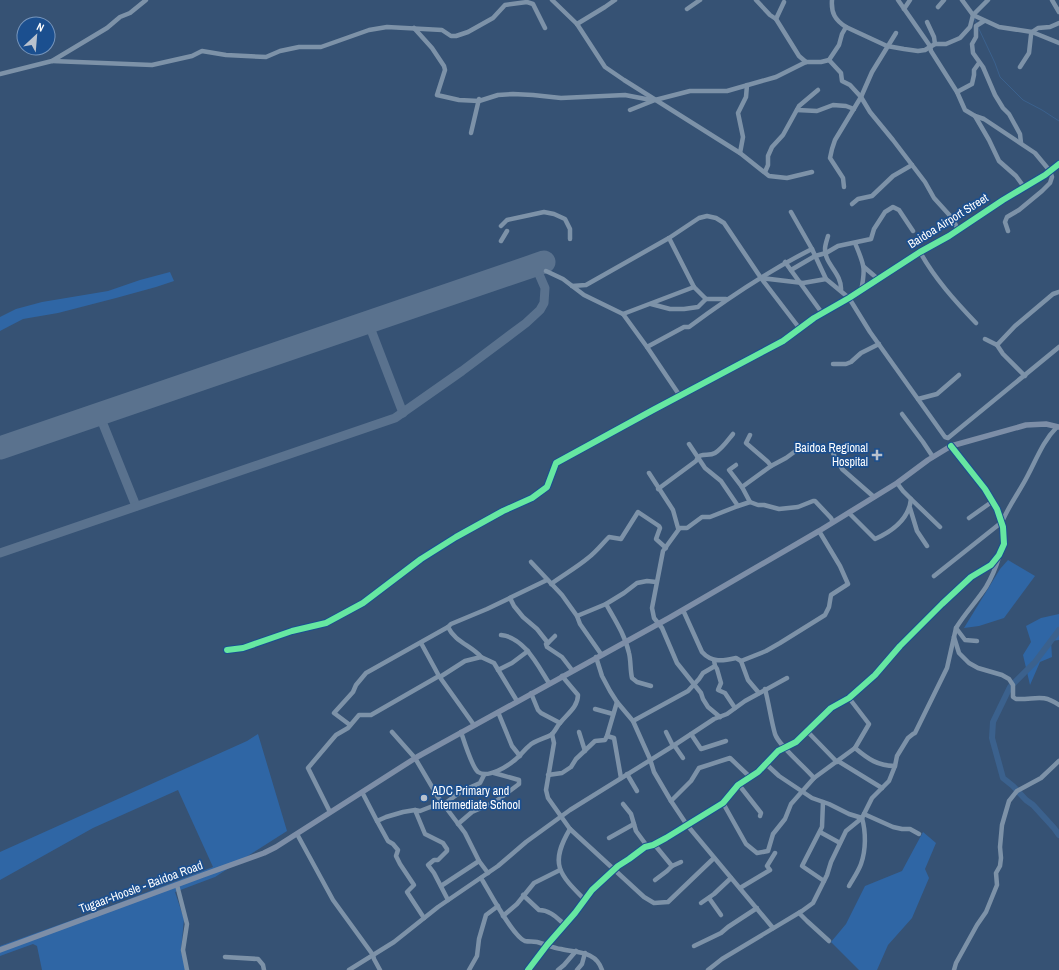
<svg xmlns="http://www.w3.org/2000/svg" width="1059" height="970" font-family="'Archivo Narrow',sans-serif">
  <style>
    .green { fill: #2f66a5 }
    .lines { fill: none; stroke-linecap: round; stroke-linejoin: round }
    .stream { stroke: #3b618d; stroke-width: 1 }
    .river { stroke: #3b618d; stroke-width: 6 }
    .taxiway { stroke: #5a728e; stroke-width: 9 }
    .runway { stroke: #5a728e; stroke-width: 23 }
    .minor { stroke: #7d92a8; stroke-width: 4.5 }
    .major { stroke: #7d8ea7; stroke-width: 5.5 }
    .cycleway-casing { stroke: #1b4f8f; stroke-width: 8 }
    .cycleway { stroke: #66e7a1; stroke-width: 6 }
    .poi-dot { fill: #b9c2ce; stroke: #1b4f8f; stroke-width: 1.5 }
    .labels { text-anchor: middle; stroke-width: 3.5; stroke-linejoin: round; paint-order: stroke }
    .street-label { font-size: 12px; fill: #fff; stroke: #1b4f8f }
    .poi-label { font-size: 12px; fill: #fff; stroke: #1b4f8f; text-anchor: end }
  </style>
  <rect width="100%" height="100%" fill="#365274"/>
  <g class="green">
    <polygon points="170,272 174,281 156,287 116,298 58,313 23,319 0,331 0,317 16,309 42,302 108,291 140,280"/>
    <polygon points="1008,560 1035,576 1004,618 979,626 964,628 1000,569"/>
    <polygon points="1059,614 1059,640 1051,641 1052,657 1040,662 1030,685 1023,655 1031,642 1026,626 1041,618"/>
    <polygon points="258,734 287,831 215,877 175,892 184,919 181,951 186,970 42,970 37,946 33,944 0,956 0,946 100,910 213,867 178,790 93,828 0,880 0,852 247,741"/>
    <polygon points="923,832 936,843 925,869 929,878 912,918 888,945 877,970 859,970 831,942 846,924 865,886 902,871"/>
  </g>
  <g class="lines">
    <g class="stream">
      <polyline points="974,18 977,24"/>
      <polyline points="978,27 995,63 1000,77 1023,100 1042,110 1059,121"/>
    </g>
    <polyline class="river" points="1059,630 1035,662 1010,687 993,722 992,738 1003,778 1013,786 1026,800 1033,805 1054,828 1059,835"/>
    <g class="taxiway">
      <polyline points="368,322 403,413"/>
      <polyline points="99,414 136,506"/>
      <polyline points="0,553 395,418 462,371 526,323 540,310 544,303 545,288 535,265"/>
    </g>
    <polyline class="runway" points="0,448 544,262"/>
    <g class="minor">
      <polyline points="552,0 577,24 605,67 624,80 740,153 769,176 787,178 812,172"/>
      <polyline points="756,0 770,15 776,19 799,56 806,62"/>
      <path d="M832,0C831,13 835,20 846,27"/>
      <polyline points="898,0 930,46 931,51 957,92 965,110 975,116 989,140 999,161 1016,176 1024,187"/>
      <polyline points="962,0 973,15 999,27 1032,32 1059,43"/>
      <polyline points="1052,0 1059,12"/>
      <polyline points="938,7 944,0"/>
      <polyline points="687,9 700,0"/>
      <polyline points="904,9 910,0"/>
      <polyline points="776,19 784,2"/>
      <polyline points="984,21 976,26 976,37 972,44 973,53 983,67 995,95 1003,108 1009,114 1020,134 1021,143"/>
      <polyline points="927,22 934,37 935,44"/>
      <polyline points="577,24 605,7 615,0"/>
      <polyline points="414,28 432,48 444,66 445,70 437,95 459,100 479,101 498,95 513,94 533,95 561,98 625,95 651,100"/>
      <polyline points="829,60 841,73 842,81 850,85 861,97 870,112 893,140 925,182 934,198 953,219 958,230"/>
      <polyline points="52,61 152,65 192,56 202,51 226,55 266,57 280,51 299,47 321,47 369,30 387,27 442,30 451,36 456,36 468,32 493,18 505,5 527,2 533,4 545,28"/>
      <polyline points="1020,67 1029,53 1031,35 1032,32 1038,28 1050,27 1059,23"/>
      <polyline points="0,74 52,61 107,28 120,17 130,13 146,0"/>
      <polyline points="957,92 972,84 974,75 974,70 979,63"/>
      <polyline points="630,110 655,100 690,91 727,91 776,77 806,62 821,62 829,60 839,45 842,34 846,27 887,46 904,49 918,51 925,50 935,44 946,44 960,38 970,27 973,15 988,0"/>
      <polyline points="797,110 817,111 833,105 846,106 854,109"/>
      <polyline points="975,116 984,119 1035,153 1050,171 1052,177 1050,183 1042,191 1019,210 1007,217 1005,222 1008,231"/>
      <polyline points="471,133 479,99"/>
      <polyline points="740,153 743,137 738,113 746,97 747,85"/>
      <polyline points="765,172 768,165 768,156 772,147 783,135 799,106 818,90"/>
      <polyline points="844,187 843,178 830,158 832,149 835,140 861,97 872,72 896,33"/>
      <polyline points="852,204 858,199 872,196 893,176 912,165"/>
      <polyline points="791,212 812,249 826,279 849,298 870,332 945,437 948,438 1059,347"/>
      <polyline points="501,226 507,220 544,212 554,214 565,219 570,229 570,239"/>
      <path d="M828,236C827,240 825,245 825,249C825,265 842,273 841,290"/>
      <polyline points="669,238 694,287 706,299 726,299"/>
      <polyline points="501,241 507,231"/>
      <path d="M855,243C864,265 866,267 861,291"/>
      <path d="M920,252C935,279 955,301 976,323"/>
      <polyline points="785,262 822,313"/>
      <polyline points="864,267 878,279"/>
      <polyline points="791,270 815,256 826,253 838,246 871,239 874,229 885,212 893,207 899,210 913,231"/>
      <path d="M546,271L563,279L584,295L623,314L647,347L684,327H689C728,298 768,271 812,249"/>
      <polyline points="761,278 803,283 826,279"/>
      <polyline points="572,286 586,285 669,238 699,218 707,216 716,218 724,223 761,278 800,329"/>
      <polyline points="651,304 670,309 684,309 698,307 706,299"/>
      <polyline points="623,314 694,287"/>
      <polyline points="985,339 997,345 1015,326 1053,294 1059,292"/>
      <polyline points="997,345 1003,354 1025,376"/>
      <polyline points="647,347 680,396"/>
      <polyline points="833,364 846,364 851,362 861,353 879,344"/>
      <polyline points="918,399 937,394 959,375"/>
      <polyline points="902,414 923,442 933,457"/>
      <polyline points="750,435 746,443 768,462 771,466"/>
      <polyline points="689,444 705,468 721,481 738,506 750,502 758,505 764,505 779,509 798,507 813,501 815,501 831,518 833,522"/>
      <polyline points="830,448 842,469 874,497"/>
      <polyline points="736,465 729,470 742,487 750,502"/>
      <polyline points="649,473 673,510 678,528 687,528 702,517 710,517 738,506"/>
      <polyline points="742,487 771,466 786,458 797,450"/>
      <path d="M658,489L696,461C700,451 708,457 715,453C722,449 728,440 733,434"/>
      <polyline points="911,499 940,527"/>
      <polyline points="910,508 917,531 927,546"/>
      <path d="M849,513L875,539C893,531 909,519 911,499L903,491L897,483"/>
      <polyline points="969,518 993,501"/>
      <polyline points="679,529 663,551 652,608 654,618 662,628 677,663 701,693 703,699 708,707 720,717"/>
      <polyline points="531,562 562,595 577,616 580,624 601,654"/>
      <path d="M934,576L1002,522C1009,505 1020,491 1028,475C1037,458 1043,441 1057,427"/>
      <path d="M551,584C563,575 576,568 588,558C596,552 602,544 609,537L621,539L638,512L659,526L660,528L656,539L666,548"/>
      <polyline points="510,598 514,606 523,617 537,629 548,643 546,644 547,647 562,657 572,670"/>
      <path d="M606,604C615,620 625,635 629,653C631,661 630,669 632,678L637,682L651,686"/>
      <path d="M683,610L702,652C712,663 723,661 736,658L741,661L766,651L780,643L825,615L829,607L831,595L848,584L840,566L819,531"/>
      <polyline points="577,616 606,604 624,593 637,583 647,581 656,582"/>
      <path d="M448,627C455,642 472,646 481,657"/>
      <path d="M501,635C524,637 538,666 549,683"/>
      <path d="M954,637L959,653L969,663L978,668L1002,675L1009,679L1013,685V697L1016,699C1035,700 1042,693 1059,705"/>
      <path d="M977,641L965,640L956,628C965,613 977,601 986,587C992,577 996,567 999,557"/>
      <polyline points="421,643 439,676 474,725"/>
      <polyline points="548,643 555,636"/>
      <polyline points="227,650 243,648 292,631 326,623 363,603 421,559 456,537 503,511 532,498 547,487 556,463 653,410 783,341 814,318 849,298 920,252 949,236 1003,200 1045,175 1059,164"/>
      <polyline points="596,657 602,676 610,691 617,702 633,721 650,759 654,772 671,801 687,825 773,928"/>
      <polyline points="741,661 748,680 759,693"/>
      <polyline points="715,666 717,669 721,683 718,690 725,693 735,708"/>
      <polyline points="498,670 512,663 528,651"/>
      <polyline points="440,677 465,661 481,657 494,663 517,701"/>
      <path d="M765,689C769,704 771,720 775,734C779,746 805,767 814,778"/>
      <polyline points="531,693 538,710 541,713 560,723"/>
      <polyline points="595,709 613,714"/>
      <polyline points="498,712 512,746 520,756"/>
      <polyline points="633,721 688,691 699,679 703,673 715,666 714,660"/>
      <polyline points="350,725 334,713 353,692 356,685 366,673 448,627 451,624 487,609 547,580"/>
      <polyline points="807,731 837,762"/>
      <polyline points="392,732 415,758 438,797 465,833 479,861 488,873"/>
      <path d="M461,732C464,741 472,767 478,772C488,779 508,766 516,759C521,755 524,750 529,746C535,740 544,739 551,735C555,732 557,726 560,723C567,714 578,707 578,695L562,676"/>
      <polyline points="579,732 585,751"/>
      <polyline points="666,732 673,746"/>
      <polyline points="552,734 554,743 546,790 548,798 570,829 644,897 654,903 668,902 714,858"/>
      <polyline points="691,734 701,749 726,741"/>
      <polyline points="607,736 614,738 621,778"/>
      <polyline points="674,745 683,758"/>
      <path d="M855,748C868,759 878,766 895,766"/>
      <polyline points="838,761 882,788"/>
      <polyline points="766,764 779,776 812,798 829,804 849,814 862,818"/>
      <polyline points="627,774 637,791"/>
      <polyline points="548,775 562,773 571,767 576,759 595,741 605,740 607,736 617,702"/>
      <polyline points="739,785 761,813 760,816"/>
      <polyline points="362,792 377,821 386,817 403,812 415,810 420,811 438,804 444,804 462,791 480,783 484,775"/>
      <polyline points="671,801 691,781 699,768 730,758 751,778"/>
      <polyline points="823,802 822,827 802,866 824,881"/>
      <polyline points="723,803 746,844 757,853 768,851 773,834 785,819 791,804 814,778 855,748 869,724 849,698"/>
      <polyline points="623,804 631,814 636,831 647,846"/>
      <polyline points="415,810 425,834 443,843 447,849 447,851 438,860 434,860 428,865 434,873 448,900"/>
      <polyline points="330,812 308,768 330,742 336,735 348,728 359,715 371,715 439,676"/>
      <polyline points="864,814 893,827 902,829 910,829 919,834"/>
      <polyline points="377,821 388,841 393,844 398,850 396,856 400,864 414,885 407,892 424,918"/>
      <polyline points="458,824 472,812 495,802 519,784 519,780 494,773"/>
      <path d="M570,829C549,864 559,874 585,900"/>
      <polyline points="820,832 840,843"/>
      <polyline points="297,834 333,900 373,955 374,959 380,970"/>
      <polyline points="609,838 634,824"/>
      <polyline points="654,844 672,866 667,871 655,880"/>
      <polyline points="672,866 681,862"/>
      <path d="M481,878C489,891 513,937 525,941C529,942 533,941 537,942C545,944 553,948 561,949C578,953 596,951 602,970"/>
      <polyline points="177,885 187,924 183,950 187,970"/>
      <polyline points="441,886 479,861"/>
      <path d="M849,886C853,879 858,872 861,864C866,850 866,832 862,818"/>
      <polyline points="740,888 770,870 767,866 775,853"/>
      <path d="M523,895L539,910C550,910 557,918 564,924"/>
      <polyline points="709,898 721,915"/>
      <polyline points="701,903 714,894 731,878"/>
      <polyline points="799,913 807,921 829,941"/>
      <polyline points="503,916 517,904 534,883 560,870"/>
      <polyline points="694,946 721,933 728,927 757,908"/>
      <polyline points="225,957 258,959 263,965 264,970"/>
      <polyline points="349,970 394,942 438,907 498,866 526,842 570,810 673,746 714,719 727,714 745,701 787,678"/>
      <polyline points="469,970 477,956 479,939 486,915 498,906"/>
      <polyline points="528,970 547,945 575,913 592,890 618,866 629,859 645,847 653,845 666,838 723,803 738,785 758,772 778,751 796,742 831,708 849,698 875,675 900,646 942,604 971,577 991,565 999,555 1004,544 1003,527 997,509 985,489 951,446"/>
      <polyline points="558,970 564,965 576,951"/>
      <polyline points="577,970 582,964 585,953"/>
      <polyline points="708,970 722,959 802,911 813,903 827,875 831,862 846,831 862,818 872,798 889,781 895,766 897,756 908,738 913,734 915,733 947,668 956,628"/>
      <polyline points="954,970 956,963 977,925 986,912 997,885 996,873 1000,866 1001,858 1000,847 1002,825 1009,801 1017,791 1041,778 1059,761"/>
    </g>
    <polyline class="major" points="0,950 203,875 264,853 276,847 417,757 669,618 819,531 897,483 928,460 951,446 1026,425 1046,424 1059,427"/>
    <g class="cycleway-casing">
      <g id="cycleway">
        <polyline points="227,650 243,648 292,631 326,623 363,603 421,559 456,537 503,511 532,498 547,487 556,463 653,410 783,341 814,318 849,298 920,252 949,236 1003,200 1045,175 1059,164"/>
        <polyline points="528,970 547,945 575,913 592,890 618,866 629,859 645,847 653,845 666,838 723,803 738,785 758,772 778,751 796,742 831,708 849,698 875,675 900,646 942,604 971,577 991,565 999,555 1004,544 1003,527 997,509 985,489 951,446"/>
      </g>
    </g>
    <use href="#cycleway" class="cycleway"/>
  </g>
  <g class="poi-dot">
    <path d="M875 449h4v4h4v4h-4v4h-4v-4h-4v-4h4z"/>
    <circle cx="424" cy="798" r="4"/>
  </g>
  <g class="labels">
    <g class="street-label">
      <text transform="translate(948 221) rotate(-32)" y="4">Baidoa Airport Street</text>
      <text transform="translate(141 887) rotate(-20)" y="4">Tugaar-Hoosle - Baidoa Road</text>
    </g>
    <g class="poi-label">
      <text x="868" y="452">Baidoa Regional<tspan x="868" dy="14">Hospital</tspan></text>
      <text x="432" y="795" text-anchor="start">ADC Primary and<tspan x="432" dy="14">Intermediate School</tspan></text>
    </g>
  </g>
  <g transform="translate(36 36) rotate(26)"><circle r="19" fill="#1b4f8f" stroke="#7695bc"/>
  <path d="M0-3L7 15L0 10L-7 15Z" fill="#b9c2ce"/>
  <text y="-6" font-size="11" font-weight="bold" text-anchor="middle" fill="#ffffff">N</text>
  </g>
</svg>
